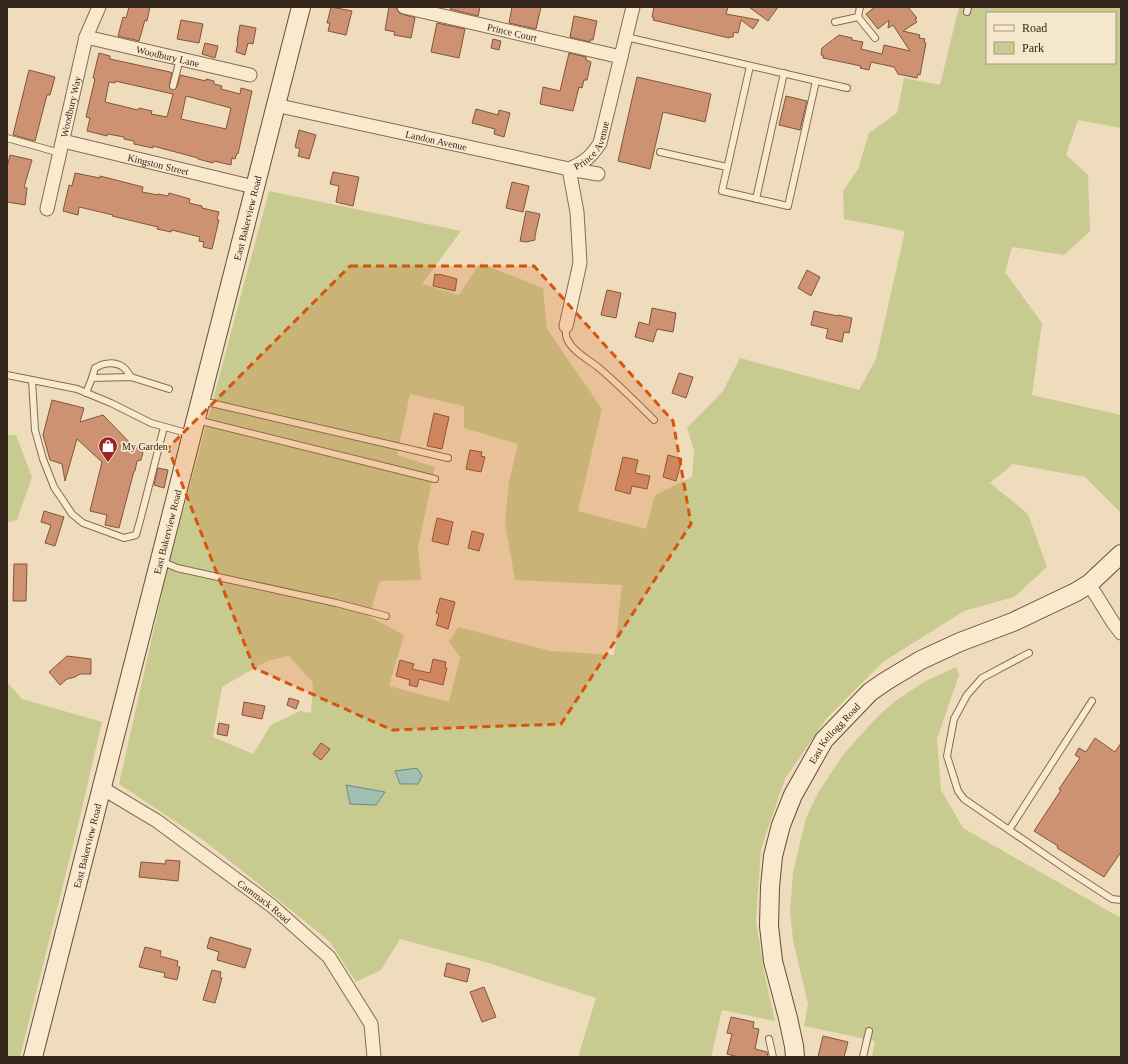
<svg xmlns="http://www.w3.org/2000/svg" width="1128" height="1064" font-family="'Times New Roman',serif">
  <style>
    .green { fill: #c7cb90; fill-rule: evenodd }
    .water { fill: #a0bfb4; stroke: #688c81 }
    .building { fill: #cd9271; stroke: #84543b; fill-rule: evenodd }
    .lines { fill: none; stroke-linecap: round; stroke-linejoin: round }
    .lane-casing { stroke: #856c55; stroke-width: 8 }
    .street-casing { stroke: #856c55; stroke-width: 15 }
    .secondary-casing { stroke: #664d39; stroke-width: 20 }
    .lane { stroke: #f9eace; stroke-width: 6 }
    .street { stroke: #f9eace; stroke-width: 13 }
    .secondary { stroke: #f9eace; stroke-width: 18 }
    .marked { fill: #d6540d; fill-opacity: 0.2; stroke: #d6540d; stroke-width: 3; stroke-dasharray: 8 5; stroke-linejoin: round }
    .labels { text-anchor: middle; stroke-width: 3.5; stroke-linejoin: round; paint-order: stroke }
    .street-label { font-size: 10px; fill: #34251a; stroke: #f5e7cb }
    .poi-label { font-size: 10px; fill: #34251a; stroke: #f5e7cb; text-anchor: start }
  </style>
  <rect width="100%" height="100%" fill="#eedcbc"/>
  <g class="green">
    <path d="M959,7H1121V128L1078,120L1066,155L1088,175L1090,231L1064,255L1012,247L1005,272L1042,323L1032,395L1121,415V513L1085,477L1013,464L990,483L1028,514L1047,567L1014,597L964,611L883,662L826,719L785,779L761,849L756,921L765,977L775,1021L722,1010L711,1057H578L596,998L485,962L400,939L381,970L356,982L330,942L260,885L203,840L119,784L166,575L269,191L461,231L422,284L459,295L480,263L543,288L547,329L602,409L578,511L646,529L655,495L692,477L694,451L687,428L723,391L740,358L859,390L876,359L905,231L844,219L843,191L858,169L869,133L897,113L904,78L940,85ZM987,13H1115V63H987ZM410,394L464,406V428L518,444L509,481L505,523L515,580L622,585L614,655L551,651L458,627L449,642L460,657L449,702L389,686L404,635L369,616L380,581L421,580L418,547L435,467L397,455ZM289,656L313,683L311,713L300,711L271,725L253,754L213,737L222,687L267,661Z"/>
    <polygon points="7,435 16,435 32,477 17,520 7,523"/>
    <polygon points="956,667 959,675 937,739 941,790 963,828 1119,917 1121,916 1121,1057 872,1057 875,1041 804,1026 808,1004 793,940 790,912 793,873 806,818 819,791 843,755 876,718 895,701 924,682"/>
    <polygon points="7,682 22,699 102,722 79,821 20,1057 7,1057"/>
  </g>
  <g class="water">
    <polygon points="417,768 422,776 418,784 400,784 395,771"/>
    <polygon points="346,785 385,792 376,805 350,804"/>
  </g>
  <g class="building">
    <polygon points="129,7 150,7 147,21 145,20 139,41 118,36 123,17 126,18"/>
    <polygon points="331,7 352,11 346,35 328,31 330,23 327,23"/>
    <polygon points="389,7 396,7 399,13 415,18 411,38 394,35 395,32 385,30"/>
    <polygon points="451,7 480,7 478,16 450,9"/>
    <polygon points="512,7 541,7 536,29 509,23"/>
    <polygon points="654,7 728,7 726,14 759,20 753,29 741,20 738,33 734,32 733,37 729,37 729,38 653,20 654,18 652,17"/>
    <polygon points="749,7 778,7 768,21"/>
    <polygon points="875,7 908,7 917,18 915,19 917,22 903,31 920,35 919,38 925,39 924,42 926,43 920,75 918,74 917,78 898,74 894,67 871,62 869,70 860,68 861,66 823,58 823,55 821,55 822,48 839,35 852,38 852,40 863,42 861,49 882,54 884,45 910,51 893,25 888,28 889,20 878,29 866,14"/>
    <polygon points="574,16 597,21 593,40 590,40 590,42 570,37"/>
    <polygon points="181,20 203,24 199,43 177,39"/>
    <polygon points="437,23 465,29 459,58 431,52"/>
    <polygon points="240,25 256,28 253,44 248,43 245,55 236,52 238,41 237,41"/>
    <polygon points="493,39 501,41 499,50 491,48"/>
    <polygon points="205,43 218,46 215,58 202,54"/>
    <path d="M99,53L110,56V59L170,72L172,73L169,87L172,90L177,87L180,75L206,81V79L214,81V84L222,86L221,89L240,94L241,88L252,91L238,154L237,153L235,159L232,158L231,165L214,161L213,163L198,159V158L153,146V148L134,144V141L124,139V137L108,134L107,136L87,131L90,118L86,117L95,79L93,78ZM115,81L173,94L167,117L151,114L152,111L139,108L138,110L105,102L109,82L115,83ZM186,96L231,108L226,129L181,119Z"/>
    <polygon points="569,53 586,57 586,60 591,62 587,80 584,80 582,88 579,87 573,111 540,104 543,87 560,91"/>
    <polygon points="29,70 55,77 50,95 47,95 35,141 13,135"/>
    <polygon points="637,77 711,94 705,122 663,112 650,169 618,161"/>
    <polygon points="786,96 807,101 800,130 779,125"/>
    <polygon points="476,109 498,115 499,110 510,113 504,137 494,134 495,129 472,123"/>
    <polygon points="299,130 316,135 309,159 298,156 300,149 295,147"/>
    <polygon points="10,155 32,160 24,187 27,188 25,205 7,202 7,167"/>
    <polygon points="333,172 359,177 353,206 336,202 339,186 330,184"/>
    <polygon points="75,173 100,178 100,176 143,187 142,192 158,195 158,194 168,196 169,193 190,199 189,203 202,206 202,208 219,212 217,219 219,220 212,249 203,247 204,242 199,241 200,237 172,230 171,232 157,229 158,227 112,216 113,215 79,207 78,215 63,211 69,185 72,186"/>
    <polygon points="512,182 529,186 523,212 506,208"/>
    <polygon points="526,211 540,214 535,236 535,240 526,242 520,241"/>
    <polygon points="807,270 820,277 811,296 798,288"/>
    <polygon points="435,274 439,275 439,274 457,279 455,291 433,286"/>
    <polygon points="607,290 621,293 616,318 601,315"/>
    <polygon points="652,308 676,313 673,332 657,329 653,342 635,337 639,322 649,325"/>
    <polygon points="814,311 838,316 838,315 852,318 849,333 844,332 842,342 826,338 828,329 811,325"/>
    <polygon points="679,373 693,377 686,398 672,393"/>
    <polygon points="52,400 84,408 80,422 103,415 134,447 137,447 143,452 141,460 137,461 135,471 134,471 119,528 105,525 107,515 90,511 102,462 77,439 65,481 62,464 50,460 43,435"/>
    <polygon points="434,413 449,417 442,449 427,446"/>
    <polygon points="470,450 482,452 481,456 485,457 481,472 466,469"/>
    <polygon points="668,455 682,459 676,481 663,477"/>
    <polygon points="623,457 638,460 635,473 650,476 647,489 632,486 630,494 615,490"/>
    <polygon points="158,468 168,470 164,488 154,485"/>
    <polygon points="44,511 64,517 55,546 45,543 51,525 41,522"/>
    <polygon points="437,518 453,522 448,545 432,541"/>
    <polygon points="472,531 484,534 479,551 468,548"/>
    <polygon points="14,564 27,564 26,601 13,601"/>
    <polygon points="440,598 455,602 448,629 436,625 439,614 436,613"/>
    <polygon points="67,656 91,659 91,674 80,674 75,677 67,679 60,685 49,672"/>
    <polygon points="433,659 446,662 445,668 447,668 443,685 419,679 417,687 409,685 410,680 396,676 400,660 414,664 412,669 430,673"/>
    <polygon points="289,698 299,701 296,709 287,705"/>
    <polygon points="244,702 265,706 262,719 242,715"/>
    <polygon points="219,723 229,725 227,736 217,734"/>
    <polygon points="1095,738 1115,752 1121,743 1121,852 1104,877 1057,848 1058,846 1034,831 1061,790 1059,789 1080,758 1075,755 1079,748 1086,752"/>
    <polygon points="321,743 330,749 321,760 313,754"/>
    <polygon points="166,860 180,861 178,881 139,877 141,862 165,864"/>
    <polygon points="210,937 251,949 245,968 217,960 219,952 207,948"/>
    <polygon points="145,947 161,951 160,956 178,961 177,966 180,967 177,980 164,977 165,973 139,967"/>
    <polygon points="447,963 470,969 467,982 444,976"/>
    <polygon points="212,970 221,972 220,977 222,978 215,1003 203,1000"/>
    <polygon points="484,987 496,1017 482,1022 470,992"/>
    <polygon points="731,1017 754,1022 753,1028 759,1029 755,1049 767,1052 768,1057 738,1057 727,1054 732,1034 727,1033"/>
    <polygon points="823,1036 848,1042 844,1057 818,1057"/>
  </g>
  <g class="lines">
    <g class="lane-casing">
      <g id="lane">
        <polyline points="860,7 858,17 875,38"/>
        <polyline points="967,12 968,7"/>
        <polyline points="835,22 858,17"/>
        <polyline points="626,37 847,88"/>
        <polyline points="750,66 722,191 788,206 816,81"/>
        <polyline points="173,86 180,59"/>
        <polyline points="7,138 60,153"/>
        <polyline points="660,152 727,167"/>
        <polyline points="756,199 784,73"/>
        <path d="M566,326C566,331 565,334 567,339C573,352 588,359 599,368C618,384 636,402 654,420"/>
        <polyline points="7,375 77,389 111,403 151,423 190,434"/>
        <path d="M92,378L95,368C103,363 114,361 123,367C126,369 129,374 131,377"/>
        <polyline points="32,380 35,430 43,459 54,487 72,514 83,523 124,538 136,535 141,517 164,427"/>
        <polyline points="86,393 92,378 131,377 169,389"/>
        <polyline points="202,401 448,458"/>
        <polyline points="197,420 435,479"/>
        <polyline points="161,561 177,568 336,603 386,616"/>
        <polyline points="1029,653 982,678 967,695 954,719 947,756 958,791 964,799 1069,871 1112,899 1121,900"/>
        <polyline points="1009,830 1092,701"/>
        <polyline points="769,1039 773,1057"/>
        <polyline points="863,1057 869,1031"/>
      </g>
    </g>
    <g class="street-casing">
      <g id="street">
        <path id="s1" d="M404,7L621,57"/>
        <path id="s2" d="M86,37L250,75"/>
        <path id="s3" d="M275,105L569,169L598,174"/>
        <path id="s4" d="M63,141L254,187"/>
        <path id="s5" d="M47,209L86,37L99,7"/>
        <path id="s6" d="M566,326L580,263L577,212L569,169C585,162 591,157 600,143L633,7"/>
        <polyline points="1089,584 1114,624 1121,633"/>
        <path id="s7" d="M102,788L157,821L272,906L329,957L371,1024L374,1057"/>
      </g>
    </g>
    <g class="secondary-casing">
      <g id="secondary">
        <path id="s8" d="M33,1057L301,7"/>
        <path id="s9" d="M795,1057L794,1046L788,1018L773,961L769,926L770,887L773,856L781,825L793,795L824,740L870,692L886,681L921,660L960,642L1013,622L1076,592L1089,584L1121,554"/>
      </g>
    </g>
    <use href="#lane" class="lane"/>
    <use href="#street" class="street"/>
    <use href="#secondary" class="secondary"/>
  </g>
  <path class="marked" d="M350,266H534L673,421L691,524L561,724L392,730L254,668L168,448Z"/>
  <defs>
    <g id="shop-pin" transform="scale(1)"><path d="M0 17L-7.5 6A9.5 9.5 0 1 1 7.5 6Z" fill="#94252b" stroke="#f5e7cb"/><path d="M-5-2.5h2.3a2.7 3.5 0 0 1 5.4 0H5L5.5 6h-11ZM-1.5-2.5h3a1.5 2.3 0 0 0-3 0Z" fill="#fff"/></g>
  </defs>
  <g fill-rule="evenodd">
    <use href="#shop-pin" x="108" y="446"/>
  </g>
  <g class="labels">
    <g class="street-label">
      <text dy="4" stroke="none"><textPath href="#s1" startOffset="111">Prince Court</textPath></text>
      <text dy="4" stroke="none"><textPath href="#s2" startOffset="84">Woodbury Lane</textPath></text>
      <text dy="4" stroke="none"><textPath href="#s5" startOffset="105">Woodbury Way</textPath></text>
      <text dy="4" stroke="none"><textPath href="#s3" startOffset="165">Landon Avenue</textPath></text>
      <text dy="4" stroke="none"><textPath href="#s6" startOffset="194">Prince Avenue</textPath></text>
      <text dy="4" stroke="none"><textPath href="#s4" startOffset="98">Kingston Street</textPath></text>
      <text dy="4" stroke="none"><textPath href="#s8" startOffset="866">East Bakerview Road</textPath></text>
      <text dy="4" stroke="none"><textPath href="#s8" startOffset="542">East Bakerview Road</textPath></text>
      <text dy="4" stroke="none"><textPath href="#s9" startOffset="343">East Kellogg Road</textPath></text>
      <text dy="4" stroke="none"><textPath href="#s8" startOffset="218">East Bakerview Road</textPath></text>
      <text dy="4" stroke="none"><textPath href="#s7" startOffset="198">Cammack Road</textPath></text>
    </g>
    <g class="poi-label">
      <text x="122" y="450">My Garden</text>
    </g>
  </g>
  <rect width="1128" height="1064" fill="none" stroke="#34251a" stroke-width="16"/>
  <rect x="986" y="12" width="130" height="52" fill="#f5e7cb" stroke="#a89984"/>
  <rect x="994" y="25" width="20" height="6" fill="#f9eace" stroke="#a89984"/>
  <text x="1022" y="32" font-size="12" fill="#34251a">Road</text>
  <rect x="994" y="42" width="20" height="12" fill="#c7cb90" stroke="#a89984"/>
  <text x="1022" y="52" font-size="12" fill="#34251a">Park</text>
</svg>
